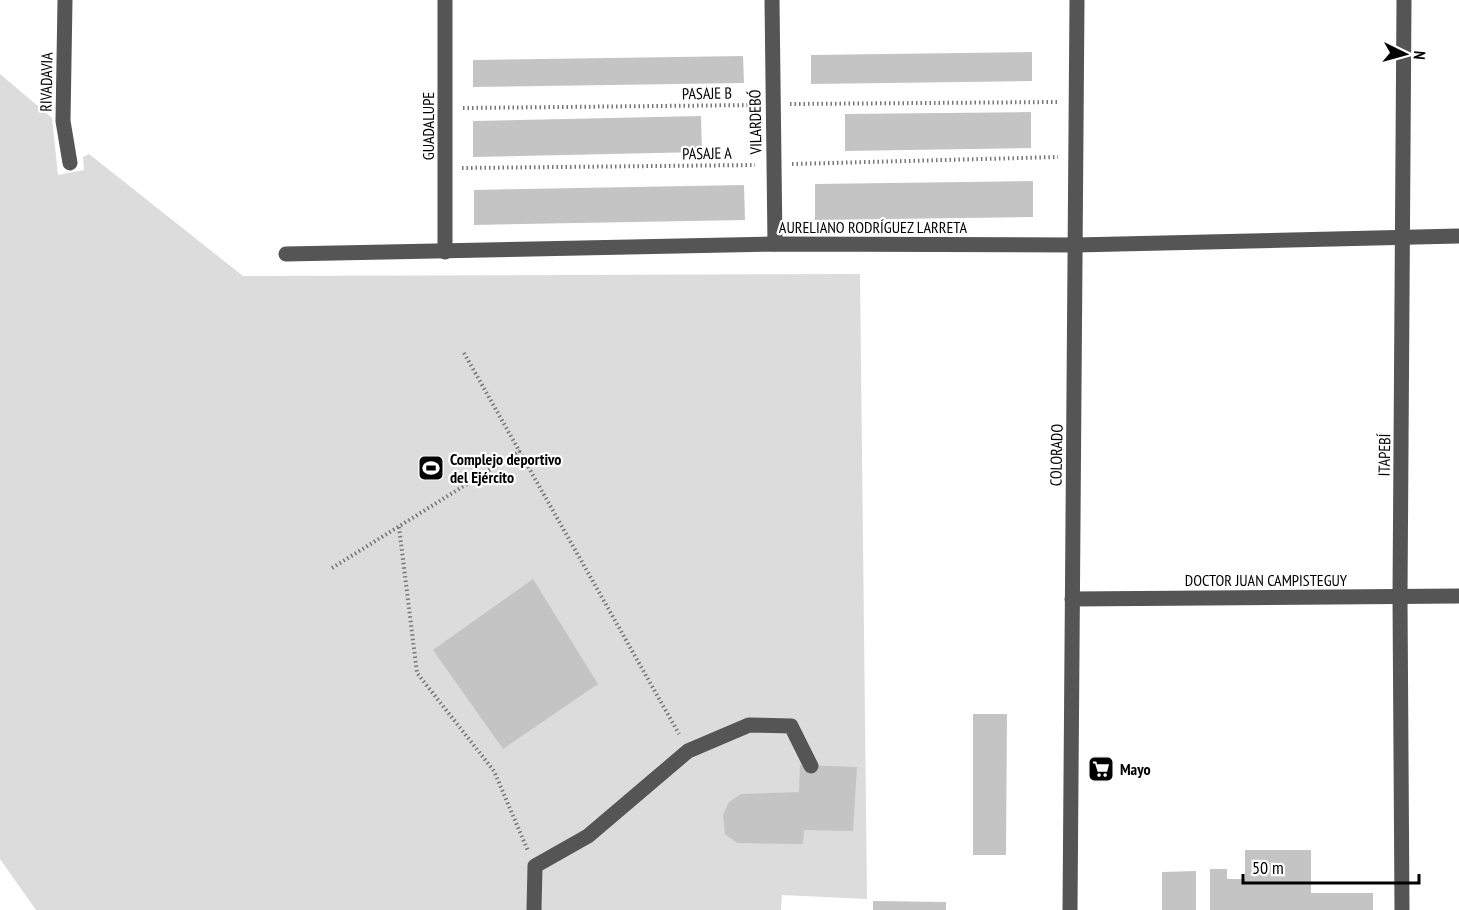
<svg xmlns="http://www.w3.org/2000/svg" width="1459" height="910" font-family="'PT Sans Narrow',sans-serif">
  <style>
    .park { fill: #dcdcdc }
    .building { fill: #c4c4c4 }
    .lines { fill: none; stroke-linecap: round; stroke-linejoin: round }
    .path { stroke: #777; stroke-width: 4; stroke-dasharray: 1.5 3; stroke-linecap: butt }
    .minor { stroke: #555; stroke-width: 15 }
    .labels { text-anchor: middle; stroke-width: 4.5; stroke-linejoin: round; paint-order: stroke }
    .street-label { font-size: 16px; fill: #000; stroke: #fff }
    .poi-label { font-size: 16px; font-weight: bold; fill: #000; stroke: #fff; text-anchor: start }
  </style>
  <rect width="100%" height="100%" fill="#fff"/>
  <polygon class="park" points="0,74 52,118 58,175 84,170 83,157 89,154 243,276 860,274 867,899 782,895 781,910 36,910 0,859"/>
  <g class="building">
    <polygon points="1032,52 1032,81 811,84 811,55"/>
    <polygon points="743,56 744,83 473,87 473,60"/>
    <polygon points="1031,112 1031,148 845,151 845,114"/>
    <polygon points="701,116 702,152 473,157 473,121"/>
    <polygon points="1033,181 1033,217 815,220 815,184"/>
    <polygon points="744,185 745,220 474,225 474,190"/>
    <polygon points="533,579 598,684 503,749 433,650"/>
    <polygon points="973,714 1007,714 1006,855 973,855"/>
    <polygon points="800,765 857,767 853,831 804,830 803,844 737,843 725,834 723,815 729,802 741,794 799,792"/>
    <polygon points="1245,850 1311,850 1311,893 1373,893 1373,910 1210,910 1210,869 1227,869 1227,879 1245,879"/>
    <polygon points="1196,871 1196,910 1162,910 1162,872"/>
    <polygon points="873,901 946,902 946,910 873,910"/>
  </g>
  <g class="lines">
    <g class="path">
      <polyline points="790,104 1058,102"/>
      <polyline points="463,108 755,105"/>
      <polyline points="792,164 1058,157"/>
      <polyline points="462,168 755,165"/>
      <polyline points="464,353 679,734"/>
      <polyline points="399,527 417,673 494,771 528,851"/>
      <polyline points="332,568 520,451"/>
    </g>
    <g class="minor">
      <polyline points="65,0 63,121 70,163"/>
      <polyline points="772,0 775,244"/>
      <polyline points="445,252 445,0"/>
      <polyline points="286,254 775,244 1076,245 1459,236"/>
      <polyline points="1072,599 1459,596"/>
      <polyline points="534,910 535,866 588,836 688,751 749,725 791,726 811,766"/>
      <polyline points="1070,910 1077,0"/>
      <polyline points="1402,910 1400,597 1404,0"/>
    </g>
  </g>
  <defs>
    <g id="stadium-square" transform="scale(1.35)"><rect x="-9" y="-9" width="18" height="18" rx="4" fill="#000" stroke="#fff"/><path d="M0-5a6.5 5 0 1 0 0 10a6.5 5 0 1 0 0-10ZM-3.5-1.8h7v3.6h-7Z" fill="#fff"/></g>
    <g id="supermarket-square" transform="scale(1.35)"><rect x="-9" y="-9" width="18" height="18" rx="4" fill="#000" stroke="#fff"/><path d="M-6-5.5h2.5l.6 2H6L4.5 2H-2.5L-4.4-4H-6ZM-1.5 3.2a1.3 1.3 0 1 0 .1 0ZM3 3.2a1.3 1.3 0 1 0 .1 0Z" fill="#fff"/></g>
  </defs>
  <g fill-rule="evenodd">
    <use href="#stadium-square" x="431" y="468"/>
    <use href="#supermarket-square" x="1101" y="769"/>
  </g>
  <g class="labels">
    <g class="street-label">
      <text transform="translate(46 82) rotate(-89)" y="6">RIVADAVIA</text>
      <text transform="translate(707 93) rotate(-1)" y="6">PASAJE B</text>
      <text transform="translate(755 122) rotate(-91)" y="6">VILARDEBÓ</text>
      <text transform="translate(428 126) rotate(-90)" y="6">GUADALUPE</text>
      <text transform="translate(707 153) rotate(-1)" y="6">PASAJE A</text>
      <text x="873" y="233">AURELIANO RODRÍGUEZ LARRETA</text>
      <text transform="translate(1056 455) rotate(-89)" y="6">COLORADO</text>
      <text transform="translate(1384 455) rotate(-89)" y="6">ITAPEBÍ</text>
      <text x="1266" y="586">DOCTOR JUAN CAMPISTEGUY</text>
    </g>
    <g class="poi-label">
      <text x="450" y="465">Complejo deportivo<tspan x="450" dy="18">del Ejército</tspan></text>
      <text x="1120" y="775">Mayo</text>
    </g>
  </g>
  <g transform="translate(1405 54) rotate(95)" stroke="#ffffff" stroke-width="4.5" paint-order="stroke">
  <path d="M0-4.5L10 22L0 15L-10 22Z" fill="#000000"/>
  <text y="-9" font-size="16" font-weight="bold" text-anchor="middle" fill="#000000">N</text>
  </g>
  <path d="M1243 874v9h176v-9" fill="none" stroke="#000000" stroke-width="3"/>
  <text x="1252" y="874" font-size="18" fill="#000000" stroke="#ffffff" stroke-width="4.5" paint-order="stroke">50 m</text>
</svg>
